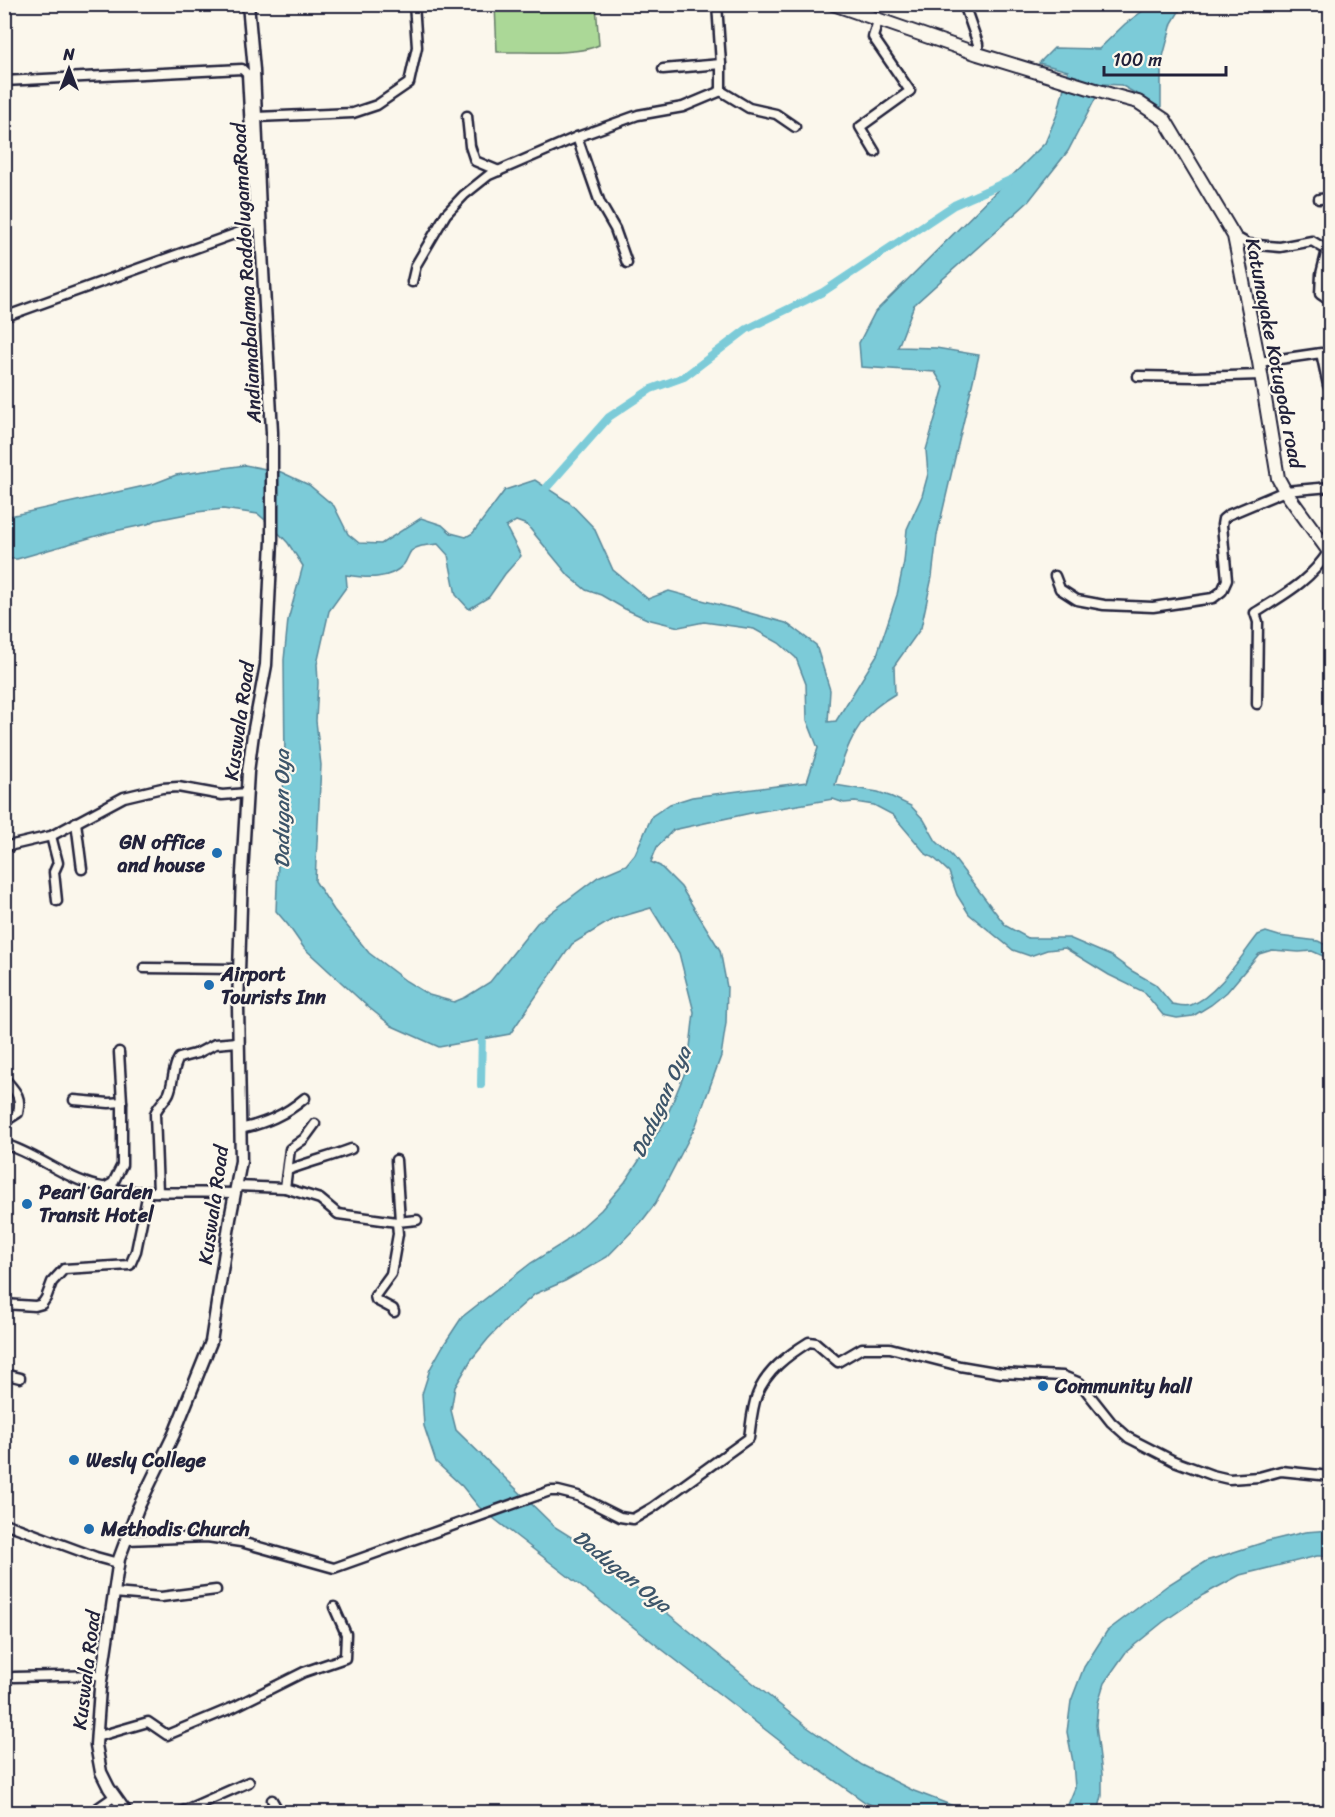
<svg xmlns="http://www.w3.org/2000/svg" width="1335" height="1817" font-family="Sriracha,sans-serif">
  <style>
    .green { fill: #abd897; stroke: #667d69; stroke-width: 1.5 }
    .water { fill: #7ccbd8; stroke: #588799; stroke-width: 1.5; fill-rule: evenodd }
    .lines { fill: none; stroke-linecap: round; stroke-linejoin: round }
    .canal { stroke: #7ccbd8; stroke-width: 8 }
    .minor-casing { stroke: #22223b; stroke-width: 13 }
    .tertiary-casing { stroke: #22223b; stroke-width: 15 }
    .secondary-casing { stroke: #22223b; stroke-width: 16 }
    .minor { stroke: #fbf7ec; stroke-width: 8 }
    .tertiary { stroke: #fbf7ec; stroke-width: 10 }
    .secondary { stroke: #fbf7ec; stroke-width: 12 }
    .poi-dot { fill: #1f6fb2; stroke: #fbf7ec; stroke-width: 2 }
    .labels { text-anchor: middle; stroke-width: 4.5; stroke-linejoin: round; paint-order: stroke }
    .street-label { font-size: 20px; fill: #22223b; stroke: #fbf7ec }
    .poi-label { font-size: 20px; font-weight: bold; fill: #22223b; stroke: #fbf7ec; text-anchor: start }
    .water-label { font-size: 21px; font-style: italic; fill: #3d556a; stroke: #fbf7ec }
  </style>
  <rect width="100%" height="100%" fill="#fbf7ec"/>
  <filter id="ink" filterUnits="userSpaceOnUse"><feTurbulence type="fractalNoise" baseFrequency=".0167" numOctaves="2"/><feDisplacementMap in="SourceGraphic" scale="12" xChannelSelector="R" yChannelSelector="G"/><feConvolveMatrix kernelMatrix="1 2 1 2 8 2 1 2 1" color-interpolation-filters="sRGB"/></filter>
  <g filter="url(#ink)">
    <path class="green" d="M495,5H596L599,45C578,56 523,51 497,52Z"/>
    <g class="water">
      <path d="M1151,5H1183L1172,23L1161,64V108L1121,85L1103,84L1068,151L1028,202L914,305L898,347L936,348L979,355L937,535L932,577L921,628L894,666L895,694C888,698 881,703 875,708C853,726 843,758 835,785L878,792L892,797L911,806L924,820L936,841L952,856L1006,926L1028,938H1069L1111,956L1132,971L1155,984L1172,1004C1178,1005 1186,1007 1191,1005C1216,997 1242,955 1258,935L1266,932L1279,936L1318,941L1330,947V959L1312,951L1299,952L1272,950L1259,954L1227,992L1211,1005L1193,1016L1177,1018L1163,1015L1144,992L1109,975L1065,948L1047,950L1030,956L1013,950L969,914L957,895L949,872L935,859L926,854L893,815L874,805L855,802L844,803L833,799L751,813L673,830L657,847L651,862L660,866L681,887L720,950L727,987L726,1023L721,1056L696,1125L655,1204L642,1221L607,1257L565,1281L535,1294L509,1317L488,1339L471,1360L455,1387L451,1410L456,1430L555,1527L584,1545L612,1568L807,1727L862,1765L914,1791L969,1812H886L865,1802L794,1752L479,1507L462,1486L436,1462L424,1426L422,1394L430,1369L443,1346L462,1317L531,1263L565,1242L601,1210L625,1182L664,1123L688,1065L694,1012L679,953L651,908L613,919L572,944L510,1034L439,1047L392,1026L367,1006L304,948L288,925L276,911L279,839L285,767L284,660L288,620L303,566L288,543L272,526L258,514L223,509L197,512L156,520L148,524L110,532L17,559H5V517L153,484L176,475L245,465L281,472L309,485L334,506L348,534L359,543L381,544L421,518L442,525L451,533L466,537L473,533L505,490L535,480L570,503L594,528L613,570L648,599L669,591L786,623L816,645L830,690L828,722L836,721L877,655L897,595L904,562L907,529L922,496L928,474L926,450L944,387L935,372L861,367L859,343L875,312L1045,143L1058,112L1068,71L1039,63L1054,48L1099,49L1125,24ZM516,521L527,525L569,576L586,590L601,595L625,609L647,619L679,627L704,622L754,629L779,643L796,658L806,684L807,720L818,748L807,782L692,797L670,804L652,816L635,854L626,865L598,877L537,923L490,982L466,997L454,1002L429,995L406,981L369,953L334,910L315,881L321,765L316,721L318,683L317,664L329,611L347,586L346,575C365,578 390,581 404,564C407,560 408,555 411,551C418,545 429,545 438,544L448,555L456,595L469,609L489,597L505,574L521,556L506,527Z"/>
      <polygon points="1330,1530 1330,1556 1317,1556 1240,1575 1203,1595 1163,1622 1126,1652 1104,1683 1098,1703 1096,1725 1102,1774 1102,1796 1098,1812 1065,1812 1075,1788 1073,1762 1067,1732 1071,1701 1084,1667 1107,1631 1168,1585 1206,1561 1268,1541 1305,1532"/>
    </g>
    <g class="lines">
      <g class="canal">
        <polyline points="541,494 609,417 651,389 684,377 747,329 823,292 954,205 1017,177"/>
        <polyline points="481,1085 482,1030"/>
      </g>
      <g class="minor-casing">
        <g id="minor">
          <polyline points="964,4 978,44 978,54"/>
          <polyline points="663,69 721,64"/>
          <polyline points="4,81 242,69 247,74 255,224 251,228 4,317"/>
          <polyline points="721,91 749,108 776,114 795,127"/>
          <polyline points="467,116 470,146 475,161 499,171"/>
          <polyline points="256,117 353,113 377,105 409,83 417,47 414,4"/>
          <polyline points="577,137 600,203 615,229 627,263"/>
          <polyline points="875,152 860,127 910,91 873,37 878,21"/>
          <polyline points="1319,199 1330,198"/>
          <polyline points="1234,236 1248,244 1280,247 1312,241 1327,250 1330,248"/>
          <polyline points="1327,250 1321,274 1320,294 1330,301"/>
          <polyline points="412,282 416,265 446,214 464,195 489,175 577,137 638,115 683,107 721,91 721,64 717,4"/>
          <polyline points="1259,362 1321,353 1328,385 1330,385"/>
          <polyline points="1138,376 1196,377 1261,375"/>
          <polyline points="1055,576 1060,589 1077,600 1104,605 1153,607 1213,598 1222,591 1227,580 1222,525 1223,519 1228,515 1285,491 1330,487"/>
          <path d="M1257,704L1258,622L1255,613C1285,594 1309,582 1329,551"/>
          <polyline points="76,822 82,869"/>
          <polyline points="51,836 58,863 54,872 57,901"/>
          <polyline points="4,847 51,836 124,797 162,788 178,787 222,795 247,793"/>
          <polyline points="144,968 239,969"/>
          <path d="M4,1078C15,1091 22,1096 18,1113L4,1122"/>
          <polyline points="74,1100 109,1103 122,1102"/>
          <path d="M240,1129C266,1123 285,1115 305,1098"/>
          <path d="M4,1144C37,1154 64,1178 97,1186C141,1196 189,1191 235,1193"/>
          <polyline points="396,1160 400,1221"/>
          <path d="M288,1170C309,1162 330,1157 351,1149"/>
          <polyline points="236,1186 285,1188 320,1199 338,1214 397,1222 417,1220"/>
          <polyline points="106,1187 113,1183 122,1165 122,1102 119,1052"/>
          <polyline points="285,1188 290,1149 304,1139 315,1124"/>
          <path d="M158,1192L155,1114C158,1105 165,1101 169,1093C174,1081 172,1069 179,1058L198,1053L215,1044L238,1042"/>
          <polyline points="4,1304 35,1306 42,1304 46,1298 52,1282 64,1269 130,1265 136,1251 148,1192"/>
          <polyline points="394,1312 393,1309 376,1300 375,1296 391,1274 398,1234 397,1222"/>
          <polyline points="4,1374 20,1378"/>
          <polyline points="4,1523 96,1557 118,1563"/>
          <path d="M126,1540L207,1537L241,1542L334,1568L550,1491H558L578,1496L620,1517L633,1519L652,1508L749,1438C751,1424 752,1408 757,1395C766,1371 788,1355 809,1342L816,1343L838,1362L862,1348H890L960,1366L1001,1373L1063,1376L1080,1383L1111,1422L1129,1438L1174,1461L1212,1475L1229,1479L1259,1477L1281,1471L1330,1476"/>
          <polyline points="114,1593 161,1597 216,1590"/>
          <polyline points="14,1677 102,1675"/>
          <polyline points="96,1737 148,1722 167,1735 234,1707 304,1672 345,1658 346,1634 334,1607"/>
          <polyline points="272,1800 279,1812"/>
          <polyline points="92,1812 115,1796"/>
          <polyline points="181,1812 249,1782"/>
        </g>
      </g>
      <g class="tertiary-casing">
        <polyline id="tertiary" points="126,1812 109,1788 101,1772 96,1745 100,1688 119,1559 138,1508 174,1434 211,1342 230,1219 241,1161 238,1006 242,873 248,772 253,734 266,665 272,540 272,432 261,234 254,70 248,4"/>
      </g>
      <g class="secondary-casing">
        <polyline id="secondary" points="833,4 978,54 1112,95 1138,102 1165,120 1234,236 1259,362 1278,478 1285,491 1330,553"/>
      </g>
      <use href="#minor" class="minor"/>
      <use href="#tertiary" class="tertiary"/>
      <use href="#secondary" class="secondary"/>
    </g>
  </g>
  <g class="poi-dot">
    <circle cx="217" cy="853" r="6"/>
    <circle cx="209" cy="985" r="6"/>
    <circle cx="27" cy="1204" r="6"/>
    <circle cx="1043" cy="1386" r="6"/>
    <circle cx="74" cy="1460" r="6"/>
    <circle cx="89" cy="1529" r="6"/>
  </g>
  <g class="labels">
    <g class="street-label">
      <text transform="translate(246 273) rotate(-93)" y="7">Andiamabalama RaddolugamaRoad</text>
      <text transform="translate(1275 353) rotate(79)" y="7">Katunayake Kotugoda road</text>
      <text transform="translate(239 721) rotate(-82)" y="7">Kuswala Road</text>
      <text transform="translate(213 1205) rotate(-82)" y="7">Kuswala Road</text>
      <text transform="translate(86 1670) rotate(-83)" y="7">Kuswala Road</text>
    </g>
    <g class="poi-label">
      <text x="205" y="849" text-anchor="end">GN office<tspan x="205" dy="23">and house</tspan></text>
      <text x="221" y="981">Airport<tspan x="221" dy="23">Tourists Inn</tspan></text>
      <text x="39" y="1199">Pearl Garden<tspan x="39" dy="23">Transit Hotel</tspan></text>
      <text x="1055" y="1393">Community hall</text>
      <text x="86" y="1467">Wesly College</text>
      <text x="101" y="1536">Methodis Church</text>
    </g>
    <g class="water-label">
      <text transform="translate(282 809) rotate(-90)" y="7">Dadugan Oya</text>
      <text transform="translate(661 1102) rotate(-66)" y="7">Dadugan Oya</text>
      <text transform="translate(622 1571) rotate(39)" y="7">Dadugan Oya</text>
    </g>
  </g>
  <rect width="1335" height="1817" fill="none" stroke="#fbf7ec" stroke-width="24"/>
  <rect x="12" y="12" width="1311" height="1793" fill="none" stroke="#22223b" stroke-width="2" filter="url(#ink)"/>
  <g transform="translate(69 69)" stroke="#fbf7ec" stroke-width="4.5" paint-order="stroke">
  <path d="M0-4.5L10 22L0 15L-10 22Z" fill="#22223b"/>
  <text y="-9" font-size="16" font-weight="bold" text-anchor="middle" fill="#22223b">N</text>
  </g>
  <path d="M1104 66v9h122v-9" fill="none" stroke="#22223b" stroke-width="3"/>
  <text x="1113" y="66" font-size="18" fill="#22223b" stroke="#fbf7ec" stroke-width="4.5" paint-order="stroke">100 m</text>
</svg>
